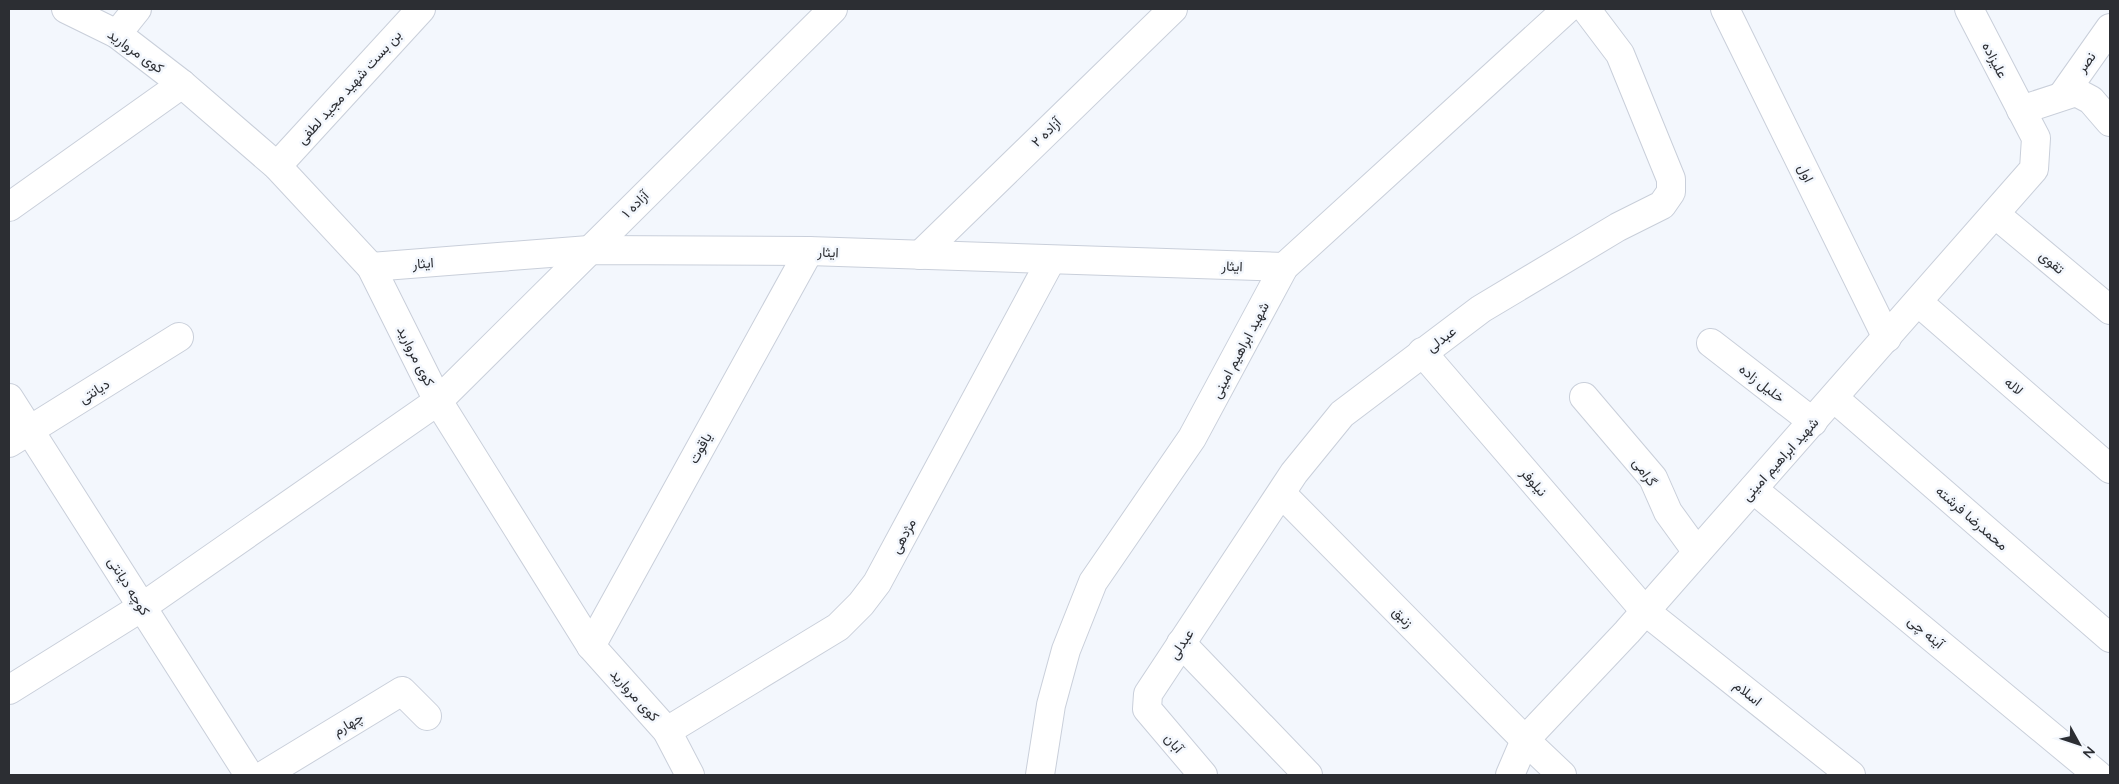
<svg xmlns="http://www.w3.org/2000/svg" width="2119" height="784" font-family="Quicksand,Vazirmatn,sans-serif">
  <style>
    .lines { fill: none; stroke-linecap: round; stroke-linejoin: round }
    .street-casing { stroke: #c9cfda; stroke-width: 30 }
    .street { stroke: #fff; stroke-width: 28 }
    .labels { text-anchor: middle; stroke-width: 5; stroke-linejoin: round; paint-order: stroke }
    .street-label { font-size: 14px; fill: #2c2e33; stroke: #f3f7fd }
  </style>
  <rect width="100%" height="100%" fill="#f3f7fd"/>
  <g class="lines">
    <g class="street-casing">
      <g id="street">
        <polyline points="66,9 117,34 182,84 277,166 371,267 438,401 591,646 667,731 690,775"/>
        <polyline points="1725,9 1887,338"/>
        <polyline points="117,34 137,9"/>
        <polyline points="2062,96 2110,28"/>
        <polyline points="2021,110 2076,92 2091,100 2110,122"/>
        <polyline points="277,166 421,9"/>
        <polyline points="9,207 182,84"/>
        <polyline points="1995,214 2110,310"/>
        <polyline points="920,255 1173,9"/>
        <polyline points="371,267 589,250 809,251 1284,267"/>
        <polyline points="1918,302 2110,469"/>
        <polyline points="1711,343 1813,422"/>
        <polyline points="1422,352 1645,611 1851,775"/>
        <polyline points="1584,397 1653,478 1668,512 1697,552"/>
        <polyline points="9,398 249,775"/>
        <polyline points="1834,398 2110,638"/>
        <polyline points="9,443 179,337"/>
        <polyline points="1753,489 2098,775"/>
        <polyline points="1282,494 1525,740 1562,775"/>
        <polyline points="1181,643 1308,775"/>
        <polyline points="591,646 809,251"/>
        <polyline points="9,690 142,607 438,401 833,9"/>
        <polyline points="667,731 838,627 861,604 877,583 1051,260"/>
        <polyline points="264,775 402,691 427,716"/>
        <polyline points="1040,775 1051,705 1066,650 1093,582 1192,438 1284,267 1567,9"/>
        <polyline points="1203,775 1147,709 1148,694 1294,473 1342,414 1481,309 1618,227 1662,205 1671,192 1671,179 1620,54 1586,9"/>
        <polyline points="1510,775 1525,740 1627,632 2034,169 2036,138 1969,9"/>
      </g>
    </g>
    <use href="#street" class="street"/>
  </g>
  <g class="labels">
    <g class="street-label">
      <text transform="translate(136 51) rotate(35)" y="5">کوی مروارید</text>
      <text transform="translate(1995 60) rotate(63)" y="5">علیزاده</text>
      <text transform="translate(2086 62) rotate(-54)" y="5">نصر</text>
      <text transform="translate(349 87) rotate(-48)" y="5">بن بست شهید مجید لطفی</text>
      <text transform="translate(1046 132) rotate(-44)" y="5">آزاده ۲</text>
      <text transform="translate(1806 173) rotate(64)" y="5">اول</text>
      <text transform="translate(635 204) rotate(-45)" y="5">آزاده ۱</text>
      <text transform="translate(828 252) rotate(2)" y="5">ایثار</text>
      <text transform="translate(2052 262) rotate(40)" y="5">تقوی</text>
      <text transform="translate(423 263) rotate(-4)" y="5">ایثار</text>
      <text transform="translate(1232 266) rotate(2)" y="5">ایثار</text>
      <text transform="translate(1441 339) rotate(-37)" y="5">عبدلی</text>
      <text transform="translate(1240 350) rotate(-62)" y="5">شهید ابراهیم امینی</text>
      <text transform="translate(416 356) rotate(63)" y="5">کوی مروارید</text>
      <text transform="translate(1762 383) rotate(38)" y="5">خلیل زاده</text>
      <text transform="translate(2014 386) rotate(41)" y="5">لاله</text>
      <text transform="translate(94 391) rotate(-32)" y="5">دیانتی</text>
      <text transform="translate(700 448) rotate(-61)" y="5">یاقوت</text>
      <text transform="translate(1780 459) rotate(-48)" y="5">شهید ابراهیم امینی</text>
      <text transform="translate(1645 472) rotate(55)" y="5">گرامی</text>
      <text transform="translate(1534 482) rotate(49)" y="5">نیلوفر</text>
      <text transform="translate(1972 518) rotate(41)" y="5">محمدرضا فرشته</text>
      <text transform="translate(903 536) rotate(-62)" y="5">مژدهی</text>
      <text transform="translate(129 586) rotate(58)" y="5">کوچه دیانتی</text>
      <text transform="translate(1403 617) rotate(45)" y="5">زنبق</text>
      <text transform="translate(1926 632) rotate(40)" y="5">آینه چی</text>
      <text transform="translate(1181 644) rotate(-57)" y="5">عبدلی</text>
      <text transform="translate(1748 693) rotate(39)" y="5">اسلام</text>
      <text transform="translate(635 695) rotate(48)" y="5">کوی مروارید</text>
      <text transform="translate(348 724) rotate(-31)" y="5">چهارم</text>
      <text transform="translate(1174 743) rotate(49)" y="5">آبان</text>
    </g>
  </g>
  <rect width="2119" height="784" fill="none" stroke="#2c2e33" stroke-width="20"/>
  <g transform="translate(2079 744) rotate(130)" stroke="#f3f7fd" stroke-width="4" paint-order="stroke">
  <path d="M0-4L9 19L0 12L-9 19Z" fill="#2c2e33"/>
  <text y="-8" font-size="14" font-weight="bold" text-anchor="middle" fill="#2c2e33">N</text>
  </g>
</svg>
